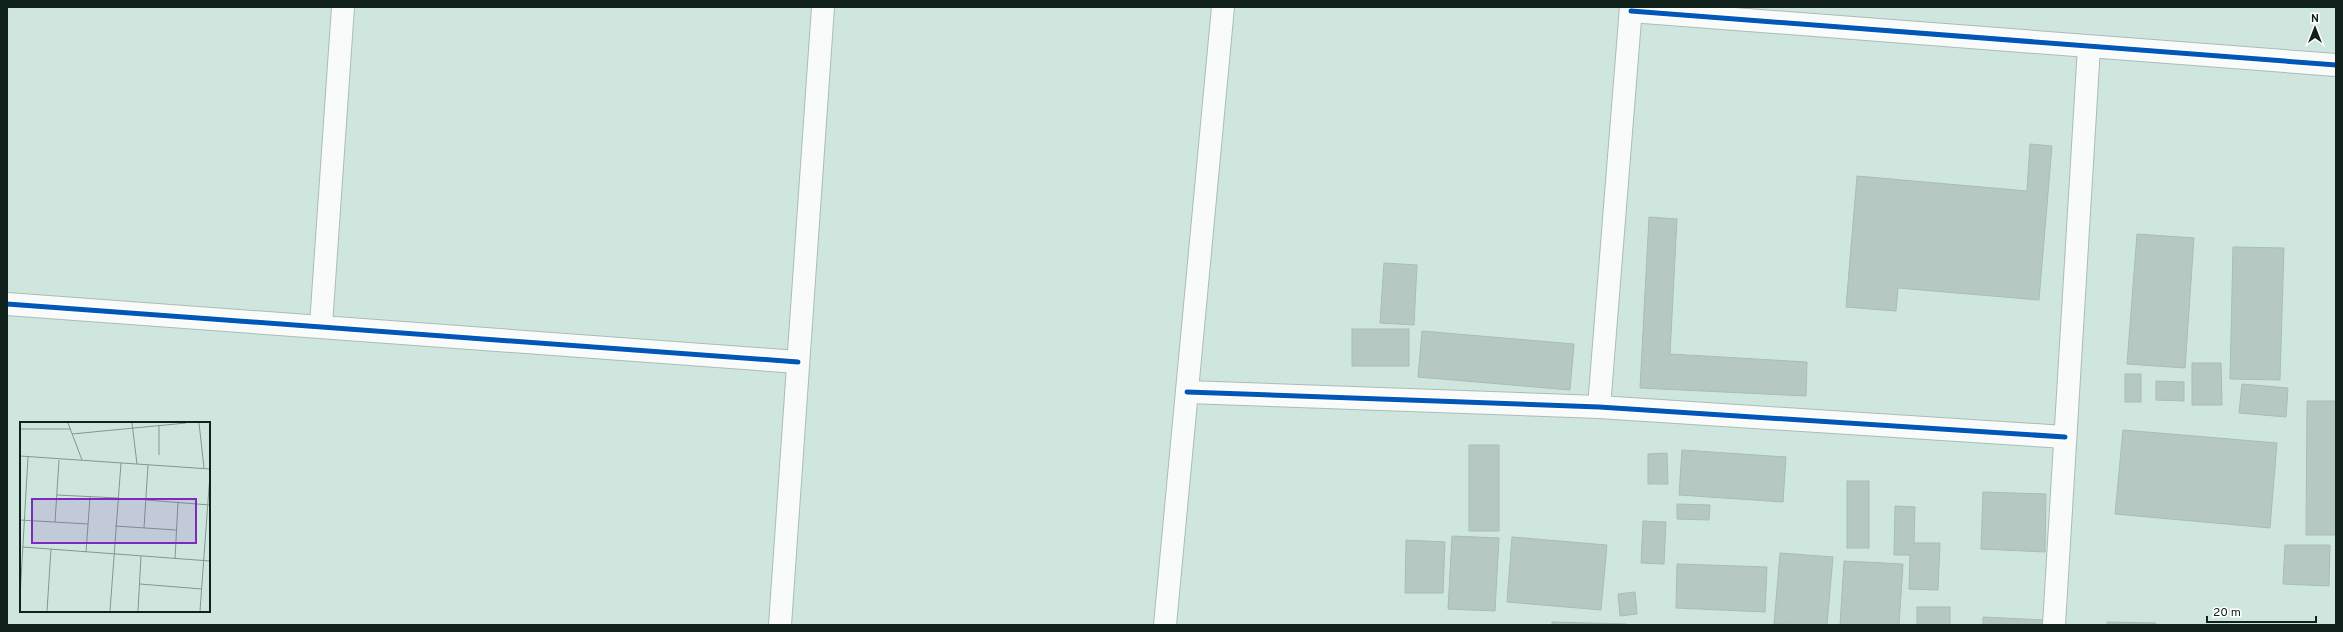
<svg xmlns="http://www.w3.org/2000/svg" width="2343" height="632" font-family="Overpass,sans-serif">
  <style>
    .building { fill: #b6c8c2; stroke: #aabcb6 }
    .lines { fill: none; stroke-linecap: round; stroke-linejoin: round }
    .minor-casing { stroke: #aabcb6; stroke-width: 24 }
    .minor { stroke: #f8fbfa; stroke-width: 22 }
    .cycleway-casing { stroke: #fff; stroke-width: 8 }
    .cycleway { stroke: #0057b8; stroke-width: 5 }
    .inset-road { fill: none; stroke: #839790; stroke-width: 1 }
    .view { fill: #7b2cbf; fill-opacity: 0.15; stroke: #7b2cbf; stroke-width: 2 }
    .inset-edge { fill: none; stroke: #10201b; stroke-width: 2 }
  </style>
  <rect width="100%" height="100%" fill="#cfe6de"/>
  <g class="building">
    <polygon points="2030,144 2052,146 2039,300 1898,288 1896,311 1846,307 1857,176 2027,191"/>
    <polygon points="1649,217 1677,219 1670,354 1807,362 1806,396 1640,388"/>
    <polygon points="2137,234 2194,238 2185,368 2127,364"/>
    <polygon points="2233,247 2284,248 2280,380 2230,379"/>
    <polygon points="1384,263 1417,265 1414,325 1380,323"/>
    <rect x="1352" y="329" width="57" height="37"/>
    <polygon points="1422,331 1574,344 1570,390 1418,377"/>
    <polygon points="2192,363 2221,363 2222,405 2192,405"/>
    <rect x="2125" y="374" width="16" height="28"/>
    <polygon points="2156,381 2184,382 2184,401 2156,400"/>
    <polygon points="2242,384 2288,388 2286,417 2239,413"/>
    <polygon points="2307,401 2336,401 2336,535 2306,535"/>
    <polygon points="2123,430 2277,443 2270,528 2115,514"/>
    <rect x="1469" y="445" width="30" height="86"/>
    <polygon points="1682,450 1786,457 1783,502 1679,495"/>
    <polygon points="1667,453 1668,484 1648,484 1648,454"/>
    <rect x="1847" y="481" width="22" height="67"/>
    <polygon points="1983,492 2046,494 2045,552 1981,549"/>
    <polygon points="1677,504 1710,505 1709,520 1677,519"/>
    <polygon points="1895,506 1915,507 1914,543 1940,543 1938,590 1909,589 1910,555 1894,555"/>
    <polygon points="1643,521 1666,522 1664,564 1641,563"/>
    <polygon points="1452,536 1499,538 1495,611 1448,609"/>
    <polygon points="1512,537 1607,545 1601,610 1507,602"/>
    <polygon points="1406,540 1445,542 1443,593 1405,593"/>
    <polygon points="2285,545 2330,545 2329,586 2283,584"/>
    <polygon points="1780,553 1833,557 1827,625 1774,624"/>
    <polygon points="1844,561 1903,564 1899,625 1840,625"/>
    <polygon points="1677,564 1767,567 1765,612 1676,608"/>
    <polygon points="1635,592 1637,614 1620,616 1618,594"/>
    <rect x="1917" y="607" width="33" height="18"/>
    <polygon points="1983,617 2045,620 2044,625 1983,625"/>
    <polygon points="1552,622 1627,624 1627,625 1552,625"/>
    <polygon points="2107,622 2156,623 2156,625 2107,625"/>
  </g>
  <g class="lines">
    <g class="minor-casing">
      <g id="minor">
        <polyline points="1631,11 2336,65"/>
        <polyline points="7,304 798,362"/>
        <polyline points="321,325 343,7"/>
        <polyline points="1187,392 1599,407 2065,437"/>
        <polyline points="1599,407 1631,7"/>
        <polyline points="780,625 823,7"/>
        <polyline points="1165,625 1223,7"/>
        <polyline points="2054,625 2089,47"/>
      </g>
    </g>
    <use href="#minor" class="minor"/>
    <g class="cycleway-casing">
      <g id="cycleway">
        <polyline points="1631,11 2336,65"/>
        <polyline points="7,304 798,362"/>
        <polyline points="1187,392 1599,407 2065,437"/>
      </g>
    </g>
    <use href="#cycleway" class="cycleway"/>
  </g>
  <g transform="translate(20 422)">
    <rect width="190" height="190" fill="#cfe6de"/>
    <path class="inset-road" d="M48,1L62,38M112,1L117,42M179,1L184,46M139,3V33M0,7H51M52,12L166,1M0,34L190,47M37,73L98,76M126,78L190,83M0,98L68,102M35,100L39,38M95,104L156,108M124,106L128,43M3,125L190,139M66,130L70,75M155,137L158,80M120,162L182,167M0,175L8,35M27,189L31,127M90,189L101,41M118,189L121,134M180,189L190,52"/>
    <path class="view" d="M12,77H176V121H12Z"/>
    <rect width="190" height="190" class="inset-edge"/>
  </g>
  <rect width="2343" height="632" fill="none" stroke="#10201b" stroke-width="16"/>
  <g transform="translate(2315 28)" stroke="#ffffff" stroke-width="3" paint-order="stroke">
  <path d="M0-3L7 15L0 10L-7 15Z" fill="#10201b"/>
  <text y="-6" font-size="11" font-weight="bold" text-anchor="middle" fill="#10201b">N</text>
  </g>
  <path d="M2207 616v6h109v-6" fill="none" stroke="#10201b" stroke-width="2"/>
  <text x="2213" y="616" font-size="12" fill="#10201b" stroke="#ffffff" stroke-width="3" paint-order="stroke">20 m</text>
</svg>
